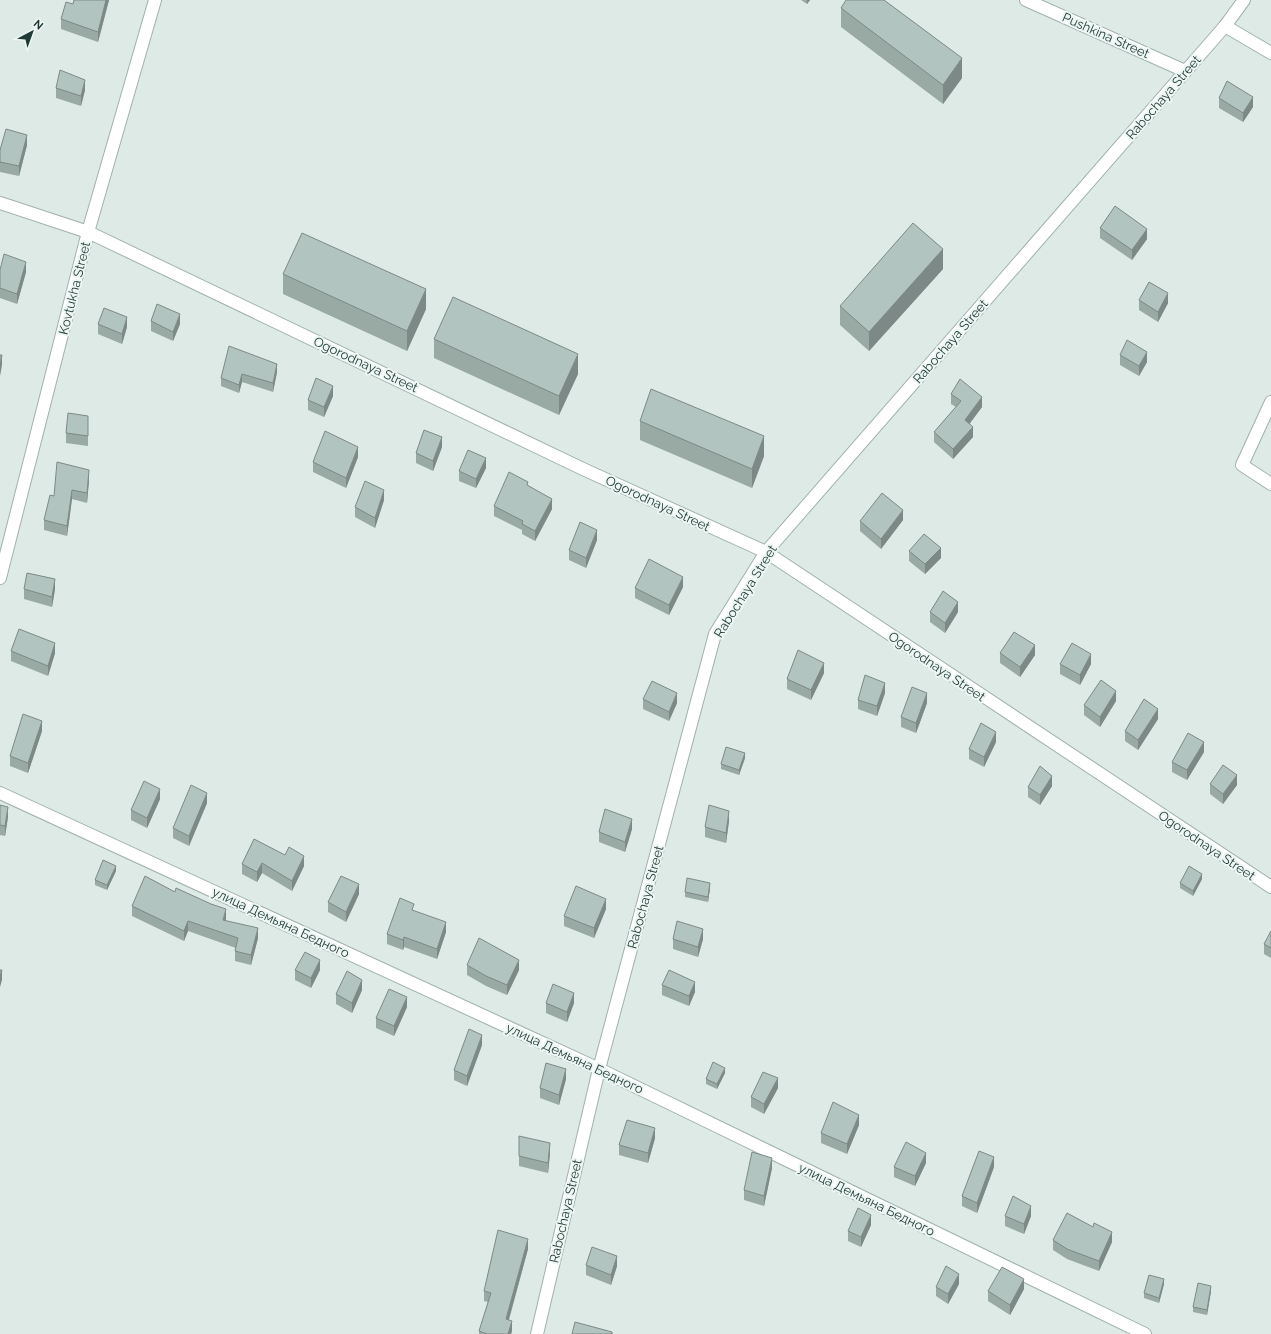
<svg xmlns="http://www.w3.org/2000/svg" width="1271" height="1334" font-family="Raleway,sans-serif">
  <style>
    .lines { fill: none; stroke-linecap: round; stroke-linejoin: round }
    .minor-casing { stroke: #a0b1ae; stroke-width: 14 }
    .minor { stroke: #fff; stroke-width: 12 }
    .wall { fill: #99a9a4 }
    .shaded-wall { fill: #7d8986 }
    .building { fill: #b2c4bf; stroke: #7d8986 }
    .labels { text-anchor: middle; stroke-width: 4; stroke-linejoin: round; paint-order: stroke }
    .street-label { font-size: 13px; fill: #1e3936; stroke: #edf6f3 }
  </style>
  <rect width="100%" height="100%" fill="#ddeae6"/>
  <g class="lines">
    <g class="minor-casing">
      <g id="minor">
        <polyline points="1026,0 1185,71"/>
        <polyline points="1225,26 1271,53"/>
        <polyline points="0,203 88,232 583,469 766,552 1271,887"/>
        <polyline points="1271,402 1242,465 1271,484"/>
        <polyline points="0,578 88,232 155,0"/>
        <polyline points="0,793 599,1069 1145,1334"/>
        <polyline points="537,1334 599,1069 715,634 766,552 1225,26 1244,0"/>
      </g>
    </g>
    <use href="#minor" class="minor"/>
  </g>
  <g class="wall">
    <polygon points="74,0 109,0 98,42 61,29 61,19 73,4"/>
    <polygon points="801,0 810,0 807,4"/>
    <polygon points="841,8 962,78 943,104 841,27"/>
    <polygon points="56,88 85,90 81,106 56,98"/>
    <polygon points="1219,98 1253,107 1243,122 1219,108"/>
    <polygon points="27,145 19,176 0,172 0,150"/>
    <polygon points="1100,228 1147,239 1132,260 1100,238"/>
    <polygon points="943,269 869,351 840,325 840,306"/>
    <polygon points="0,270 26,272 17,304 0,298"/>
    <polygon points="283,274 426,309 407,351 283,294"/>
    <polygon points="1139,300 1168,303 1158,322 1139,310"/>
    <polygon points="151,321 180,324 173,341 151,331"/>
    <polygon points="98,324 127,327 122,344 98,334"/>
    <polygon points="434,339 578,374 559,415 434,358"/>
    <polygon points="1120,355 1147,362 1139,376 1120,365"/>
    <polygon points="277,364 277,372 273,392 242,382 239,393 221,386 221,378"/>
    <polygon points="951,394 982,407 969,424 973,437 953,459 934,442 934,432 956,407 951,404"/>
    <polygon points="333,396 324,417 308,410 308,400"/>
    <polygon points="88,416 88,446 66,443 66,433"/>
    <polygon points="640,421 764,456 752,488 640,440"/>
    <polygon points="442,447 433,471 416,463 416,453"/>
    <polygon points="358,457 346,488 313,472 313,462"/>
    <polygon points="486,468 476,488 459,481 459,471"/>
    <polygon points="89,480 87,503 72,499 67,536 44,530 44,520 54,496"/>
    <polygon points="528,486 552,509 535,541 522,534 522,530 494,516 494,506"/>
    <polygon points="384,500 375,528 355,517 355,507"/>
    <polygon points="903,520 881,549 860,531 860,521"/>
    <polygon points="597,540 586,568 569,560 569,550"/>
    <polygon points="909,551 941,558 925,574 909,561"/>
    <polygon points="683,587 669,615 635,598 635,588"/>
    <polygon points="24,589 55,589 52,607 24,599"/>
    <polygon points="930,612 958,612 945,633 930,622"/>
    <polygon points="11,651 55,653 48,676 11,661"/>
    <polygon points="1000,653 1035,655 1020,677 1000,663"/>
    <polygon points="1060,664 1091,664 1080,685 1060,674"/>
    <polygon points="824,673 811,700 787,689 787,679"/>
    <polygon points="885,693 877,716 858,709 858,700"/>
    <polygon points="643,699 677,703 669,721 643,709"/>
    <polygon points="1116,701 1100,727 1084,715 1084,705"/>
    <polygon points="927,703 916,733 901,727 901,717"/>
    <polygon points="1158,719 1138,750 1125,741 1125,731"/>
    <polygon points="42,731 28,773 10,766 10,756"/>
    <polygon points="996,742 984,767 969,759 969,749"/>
    <polygon points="1204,752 1187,780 1172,772 1172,762"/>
    <polygon points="745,758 739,775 721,769 721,764"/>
    <polygon points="1210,784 1237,785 1223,804 1210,794"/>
    <polygon points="1052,786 1040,805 1028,797 1028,787"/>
    <polygon points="160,799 147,828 131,820 131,810"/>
    <polygon points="207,803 189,846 173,838 173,828"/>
    <polygon points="0,805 8,817 5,836 0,835"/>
    <polygon points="729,821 726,843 705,837 705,827"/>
    <polygon points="632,829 625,852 599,842 599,832"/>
    <polygon points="254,839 304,866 292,891 262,873 257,882 242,874 242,864"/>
    <polygon points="116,871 107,890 95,885 95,880"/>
    <polygon points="1202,879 1193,896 1180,888 1180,883"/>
    <polygon points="710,888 708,902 685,897 685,892"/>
    <polygon points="359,894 346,922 328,912 328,902"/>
    <polygon points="132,906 226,919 225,920 258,938 251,965 235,961 235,951 236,948 188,931 184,941 132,916"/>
    <polygon points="606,909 594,938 564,926 564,916"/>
    <polygon points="414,911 446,932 437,959 404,947 403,950 387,944 387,934"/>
    <polygon points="1271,931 1271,958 1264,954 1264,944"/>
    <polygon points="673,939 703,939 698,957 673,949"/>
    <polygon points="467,965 519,970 507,995 486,986 467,975"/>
    <polygon points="295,970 320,970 311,988 295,980"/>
    <polygon points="662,985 695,992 689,1006 662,995"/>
    <polygon points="362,990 352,1013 336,1004 336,994"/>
    <polygon points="546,1003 574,1003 567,1022 546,1013"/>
    <polygon points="407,1007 394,1036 376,1028 376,1018"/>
    <polygon points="482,1045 467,1086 454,1080 454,1070"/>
    <polygon points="725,1073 717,1089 706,1084 706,1079"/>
    <polygon points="566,1079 559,1105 540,1098 540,1088"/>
    <polygon points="778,1088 764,1114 751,1107 751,1097"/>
    <polygon points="859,1125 847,1154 821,1143 821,1133"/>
    <polygon points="519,1136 550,1153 548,1173 519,1166"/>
    <polygon points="655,1138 648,1163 619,1155 619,1145"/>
    <polygon points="926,1163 915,1186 894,1177 894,1167"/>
    <polygon points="994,1167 977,1213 962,1206 962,1196"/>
    <polygon points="772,1168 764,1206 744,1200 744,1190"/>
    <polygon points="1005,1216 1031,1216 1024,1234 1005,1226"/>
    <polygon points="871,1225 861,1247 848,1241 848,1231"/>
    <polygon points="1053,1240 1112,1242 1099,1271 1067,1259 1053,1250"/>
    <polygon points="528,1249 509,1320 512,1331 511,1334 479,1334 479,1331 488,1302 484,1301 484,1291"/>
    <polygon points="586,1265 617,1266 611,1285 586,1275"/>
    <polygon points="959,1284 948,1304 936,1296 936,1287"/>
    <polygon points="1164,1284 1159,1303 1144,1298 1144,1293"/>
    <polygon points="1024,1289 1010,1315 988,1301 988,1291"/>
    <polygon points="1211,1291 1207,1315 1193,1312 1193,1307"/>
  </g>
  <g class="shaded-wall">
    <polygon points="106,0 109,0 98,42 98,32"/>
    <polygon points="807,0 810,0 807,4"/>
    <polygon points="962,58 962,78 943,104 943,85"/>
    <polygon points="85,80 85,90 81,106 81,96"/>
    <polygon points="1253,97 1253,107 1243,122 1243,113"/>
    <polygon points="27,135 27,145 19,176 19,166"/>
    <polygon points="1147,229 1147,239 1132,260 1132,250"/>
    <polygon points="943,249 943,269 869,351 869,332"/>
    <polygon points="26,262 26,272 17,304 17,294"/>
    <polygon points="426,289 426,309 407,351 407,331"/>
    <polygon points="1168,293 1168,303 1158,322 1158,312"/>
    <polygon points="180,314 180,324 173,341 173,332"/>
    <polygon points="127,317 127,327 122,344 122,334"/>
    <polygon points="1147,352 1147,362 1139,376 1139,366"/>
    <polygon points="578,354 578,374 559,415 559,396"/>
    <polygon points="2,355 2,365 0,376 0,366"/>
    <polygon points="277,364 277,372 273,392 273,383"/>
    <polygon points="242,374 242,382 239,393 239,385"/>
    <polygon points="333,386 333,396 324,417 324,407"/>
    <polygon points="982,397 982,407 965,430 965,420"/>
    <polygon points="973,427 973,437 953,459 953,449"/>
    <polygon points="764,436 764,456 752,488 752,469"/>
    <polygon points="442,437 442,447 433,471 433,461"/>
    <polygon points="358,447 358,457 346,488 346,478"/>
    <polygon points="486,458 486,468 476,488 476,479"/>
    <polygon points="89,470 89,480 87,503 87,493"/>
    <polygon points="72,490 72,499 67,536 67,526"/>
    <polygon points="384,490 384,500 375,528 375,518"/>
    <polygon points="552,499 552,509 535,541 535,531"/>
    <polygon points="903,510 903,520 881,549 881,539"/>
    <polygon points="597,530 597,540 586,568 586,558"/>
    <polygon points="941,548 941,558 925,574 925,564"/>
    <polygon points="683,577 683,587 669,615 669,605"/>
    <polygon points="55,579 55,589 52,607 52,597"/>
    <polygon points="958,602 958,612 945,633 945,623"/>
    <polygon points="55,643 55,653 48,676 48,666"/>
    <polygon points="1035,645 1035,655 1020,677 1020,667"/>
    <polygon points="1091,654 1091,664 1080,685 1080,675"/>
    <polygon points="824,663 824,673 811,700 811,690"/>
    <polygon points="885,683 885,693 877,716 877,706"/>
    <polygon points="1116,691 1116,701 1100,727 1100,717"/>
    <polygon points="677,693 677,703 669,721 669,712"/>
    <polygon points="927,693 927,703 916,733 916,723"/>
    <polygon points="1158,709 1158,719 1138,750 1138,740"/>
    <polygon points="42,721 42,731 28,773 28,763"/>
    <polygon points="996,732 996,742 984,767 984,757"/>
    <polygon points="1204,742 1204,752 1187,780 1187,770"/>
    <polygon points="745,753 745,758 739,775 739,770"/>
    <polygon points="1237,775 1237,785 1223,804 1223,794"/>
    <polygon points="1052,776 1052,786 1040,805 1040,795"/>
    <polygon points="160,789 160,799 147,828 147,818"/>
    <polygon points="207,793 207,803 189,846 189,836"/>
    <polygon points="8,807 8,817 5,836 5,826"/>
    <polygon points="729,811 729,821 726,843 726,833"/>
    <polygon points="632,819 632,829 625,852 625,842"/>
    <polygon points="304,856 304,866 292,891 292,881"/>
    <polygon points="262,863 262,873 257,882 257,872"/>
    <polygon points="116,866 116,871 107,890 107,885"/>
    <polygon points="1202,874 1202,879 1193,896 1193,891"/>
    <polygon points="710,883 710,888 708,902 708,897"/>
    <polygon points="359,884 359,894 346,922 346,912"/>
    <polygon points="606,899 606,909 594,938 594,928"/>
    <polygon points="226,909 226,919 223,929 223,920"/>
    <polygon points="188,921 188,931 184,941 184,931"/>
    <polygon points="446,922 446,932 437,959 437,949"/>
    <polygon points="258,928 258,938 251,965 251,955"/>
    <polygon points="703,929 703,939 698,957 698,947"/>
    <polygon points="404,937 404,947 403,950 403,940"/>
    <polygon points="320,960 320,970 311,988 311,978"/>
    <polygon points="519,960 519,970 507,995 507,985"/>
    <polygon points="2,970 2,980 0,987 0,977"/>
    <polygon points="362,980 362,990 352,1013 352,1003"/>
    <polygon points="695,982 695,992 689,1006 689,996"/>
    <polygon points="574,993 574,1003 567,1022 567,1012"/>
    <polygon points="407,997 407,1007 394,1036 394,1026"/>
    <polygon points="482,1035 482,1045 467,1086 467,1076"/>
    <polygon points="725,1068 725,1073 717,1089 717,1084"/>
    <polygon points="566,1069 566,1079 559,1105 559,1095"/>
    <polygon points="778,1078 778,1088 764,1114 764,1104"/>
    <polygon points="859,1115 859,1125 847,1154 847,1144"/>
    <polygon points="655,1128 655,1138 648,1163 648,1153"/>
    <polygon points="550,1143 550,1153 548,1173 548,1163"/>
    <polygon points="926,1153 926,1163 915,1186 915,1176"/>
    <polygon points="994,1157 994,1167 977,1213 977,1203"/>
    <polygon points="772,1158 772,1168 764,1206 764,1196"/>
    <polygon points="1031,1206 1031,1216 1024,1234 1024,1224"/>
    <polygon points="871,1215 871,1225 861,1247 861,1237"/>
    <polygon points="1112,1232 1112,1242 1099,1271 1099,1261"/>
    <polygon points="528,1239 528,1249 506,1329 506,1319"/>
    <polygon points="617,1256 617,1266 611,1285 611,1275"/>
    <polygon points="959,1274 959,1284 948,1304 948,1294"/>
    <polygon points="1024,1279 1024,1289 1010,1315 1010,1305"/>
    <polygon points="1164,1279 1164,1284 1159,1303 1159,1298"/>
    <polygon points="1211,1286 1211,1291 1207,1315 1207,1310"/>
    <polygon points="512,1321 512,1331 511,1334 508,1334"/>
  </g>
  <g class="building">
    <polygon points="74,0 106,0 98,32 61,19 66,2 73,4"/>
    <polygon points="846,0 884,0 962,58 943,85 841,8"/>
    <polygon points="60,70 85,80 81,96 56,88"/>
    <polygon points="1227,81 1253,97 1243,113 1219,98"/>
    <polygon points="6,129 27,135 19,166 0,162 0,150"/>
    <polygon points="1115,206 1147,229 1132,250 1100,228"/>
    <polygon points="913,223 943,249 869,332 840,306"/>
    <polygon points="302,233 426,289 407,331 283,274"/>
    <polygon points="4,254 26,262 17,294 0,288 0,270"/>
    <polygon points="1149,282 1168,293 1158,312 1139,300"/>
    <polygon points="453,297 578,354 559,396 434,339"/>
    <polygon points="157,304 180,314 173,332 151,321"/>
    <polygon points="104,308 127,317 122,334 98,324"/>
    <polygon points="1127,340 1147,352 1139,366 1120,355"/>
    <polygon points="229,346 277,364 273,383 242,374 239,385 221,378"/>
    <polygon points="0,355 2,355 0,366"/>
    <polygon points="316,378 333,386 324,407 308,400"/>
    <polygon points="960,379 982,397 965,420 973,427 953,449 934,432 961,401 951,394"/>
    <polygon points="651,389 764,436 752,469 640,421"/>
    <polygon points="68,413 88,416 88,436 66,433"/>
    <polygon points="424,430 442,437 433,461 416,453"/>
    <polygon points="325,431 358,447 346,478 313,462"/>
    <polygon points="468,450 486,458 476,479 459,471"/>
    <polygon points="57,462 89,470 87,493 72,490 67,526 44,520 50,495 54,496"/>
    <polygon points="509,472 528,482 527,485 552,499 535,531 522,524 523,521 494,506"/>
    <polygon points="365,481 384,490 375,518 355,507"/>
    <polygon points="882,493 903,510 881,539 860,521"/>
    <polygon points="580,522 597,530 586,558 569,550"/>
    <polygon points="924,534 941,548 925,564 909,551"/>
    <polygon points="649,559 683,577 669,605 635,588"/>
    <polygon points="27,573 55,579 52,597 24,589"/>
    <polygon points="943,591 958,602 945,623 930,612"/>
    <polygon points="19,629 55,643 48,666 11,651"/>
    <polygon points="1014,632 1035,645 1020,667 1000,653"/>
    <polygon points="1072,643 1091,654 1080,675 1060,664"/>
    <polygon points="798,650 824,663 811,690 787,679"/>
    <polygon points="865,675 885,683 877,706 858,700"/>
    <polygon points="1101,680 1116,691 1100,717 1084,705"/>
    <polygon points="652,681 677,693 669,712 643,699"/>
    <polygon points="912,687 927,693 916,723 901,717"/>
    <polygon points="1144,699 1158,709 1138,740 1125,731"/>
    <polygon points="23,714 42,721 28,763 10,756"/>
    <polygon points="981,723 996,732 984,757 969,749"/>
    <polygon points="1188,733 1204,742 1187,770 1172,762"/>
    <polygon points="726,747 745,753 739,770 721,764"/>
    <polygon points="1223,765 1237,775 1223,794 1210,784"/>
    <polygon points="1040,766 1052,776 1040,795 1028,787"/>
    <polygon points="144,781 160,789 147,818 131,810"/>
    <polygon points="191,785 207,793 189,836 173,828"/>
    <polygon points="0,805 8,807 5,826 0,825"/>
    <polygon points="709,805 729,811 726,833 705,827"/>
    <polygon points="605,809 632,819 625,842 599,832"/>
    <polygon points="254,839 285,855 289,847 304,856 292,881 262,863 257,872 242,864"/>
    <polygon points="103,860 116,866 107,885 95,880"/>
    <polygon points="1189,866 1202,874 1193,891 1180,883"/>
    <polygon points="145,876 175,892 176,888 211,904 226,909 223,920 258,928 251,955 235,951 238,938 188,921 184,931 132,906"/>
    <polygon points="341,876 359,884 346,912 328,902"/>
    <polygon points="687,878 710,883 708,897 685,892"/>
    <polygon points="576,886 606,899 594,928 564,916"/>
    <polygon points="400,898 414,904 412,910 446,922 437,949 404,937 403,940 387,934"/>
    <polygon points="677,921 703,929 698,947 673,939"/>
    <polygon points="1271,931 1271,948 1264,944"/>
    <polygon points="479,938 519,960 507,985 486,976 467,965"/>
    <polygon points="305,952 320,960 311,978 295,970"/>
    <polygon points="0,970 2,970 0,977"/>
    <polygon points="669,970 695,982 689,996 662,985"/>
    <polygon points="347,971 362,980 352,1003 336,994"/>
    <polygon points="553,984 574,993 567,1012 546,1003"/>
    <polygon points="389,989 407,997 394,1026 376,1018"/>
    <polygon points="469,1029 482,1035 467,1076 454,1070"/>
    <polygon points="713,1062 725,1068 717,1084 706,1079"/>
    <polygon points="546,1063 566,1069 559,1095 540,1088"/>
    <polygon points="763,1072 778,1078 764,1104 751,1097"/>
    <polygon points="833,1102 859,1115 847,1144 821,1133"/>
    <polygon points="627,1120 655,1128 648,1153 619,1145"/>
    <polygon points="519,1136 550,1143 548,1163 519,1156"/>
    <polygon points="906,1142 926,1153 915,1176 894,1167"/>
    <polygon points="979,1151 994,1157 977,1203 962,1196"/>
    <polygon points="752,1152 772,1158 764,1196 744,1190"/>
    <polygon points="1013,1196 1031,1206 1024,1224 1005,1216"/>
    <polygon points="858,1208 871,1215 861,1237 848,1231"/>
    <polygon points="1067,1213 1093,1227 1094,1223 1112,1232 1099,1261 1067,1249 1053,1240"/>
    <polygon points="498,1230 528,1239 506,1319 512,1321 508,1334 487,1334 479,1331 491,1293 484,1291"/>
    <polygon points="592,1247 617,1256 611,1275 586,1265"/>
    <polygon points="946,1266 959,1274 948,1294 936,1287"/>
    <polygon points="1002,1267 1024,1279 1010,1305 988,1291"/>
    <polygon points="1149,1275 1164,1279 1159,1298 1144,1293"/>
    <polygon points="1198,1283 1211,1286 1207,1310 1193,1307"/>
    <polygon points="575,1322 612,1332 612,1334 572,1334"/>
  </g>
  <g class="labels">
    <g class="street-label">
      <text transform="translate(1106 35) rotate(24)" y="5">Pushkina Street</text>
      <text transform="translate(1163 97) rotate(-49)" y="5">Rabochaya Street</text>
      <text transform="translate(74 288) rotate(-76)" y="5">Kovtukha Street</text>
      <text transform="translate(950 341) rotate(-49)" y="5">Rabochaya Street</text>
      <text transform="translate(366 364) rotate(25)" y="5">Ogorodnaya Street</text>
      <text transform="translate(658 503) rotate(25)" y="5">Ogorodnaya Street</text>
      <text transform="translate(745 591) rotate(-58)" y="5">Rabochaya Street</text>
      <text transform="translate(937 666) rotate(34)" y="5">Ogorodnaya Street</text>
      <text transform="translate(1207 845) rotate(34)" y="5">Ogorodnaya Street</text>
      <text transform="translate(645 897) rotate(-75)" y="5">Rabochaya Street</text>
      <text transform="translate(281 922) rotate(25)" y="5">улица Демьяна Бедного</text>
      <text transform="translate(575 1058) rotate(25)" y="5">улица Демьяна Бедного</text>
      <text transform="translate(867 1199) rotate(26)" y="5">улица Демьяна Бедного</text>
      <text transform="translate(565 1211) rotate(-77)" y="5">Rabochaya Street</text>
    </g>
  </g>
  <g transform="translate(32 32) rotate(41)" stroke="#edf6f3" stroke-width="3" paint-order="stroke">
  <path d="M0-3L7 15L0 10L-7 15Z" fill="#1e3936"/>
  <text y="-6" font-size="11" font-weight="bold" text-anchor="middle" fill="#1e3936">N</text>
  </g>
</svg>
